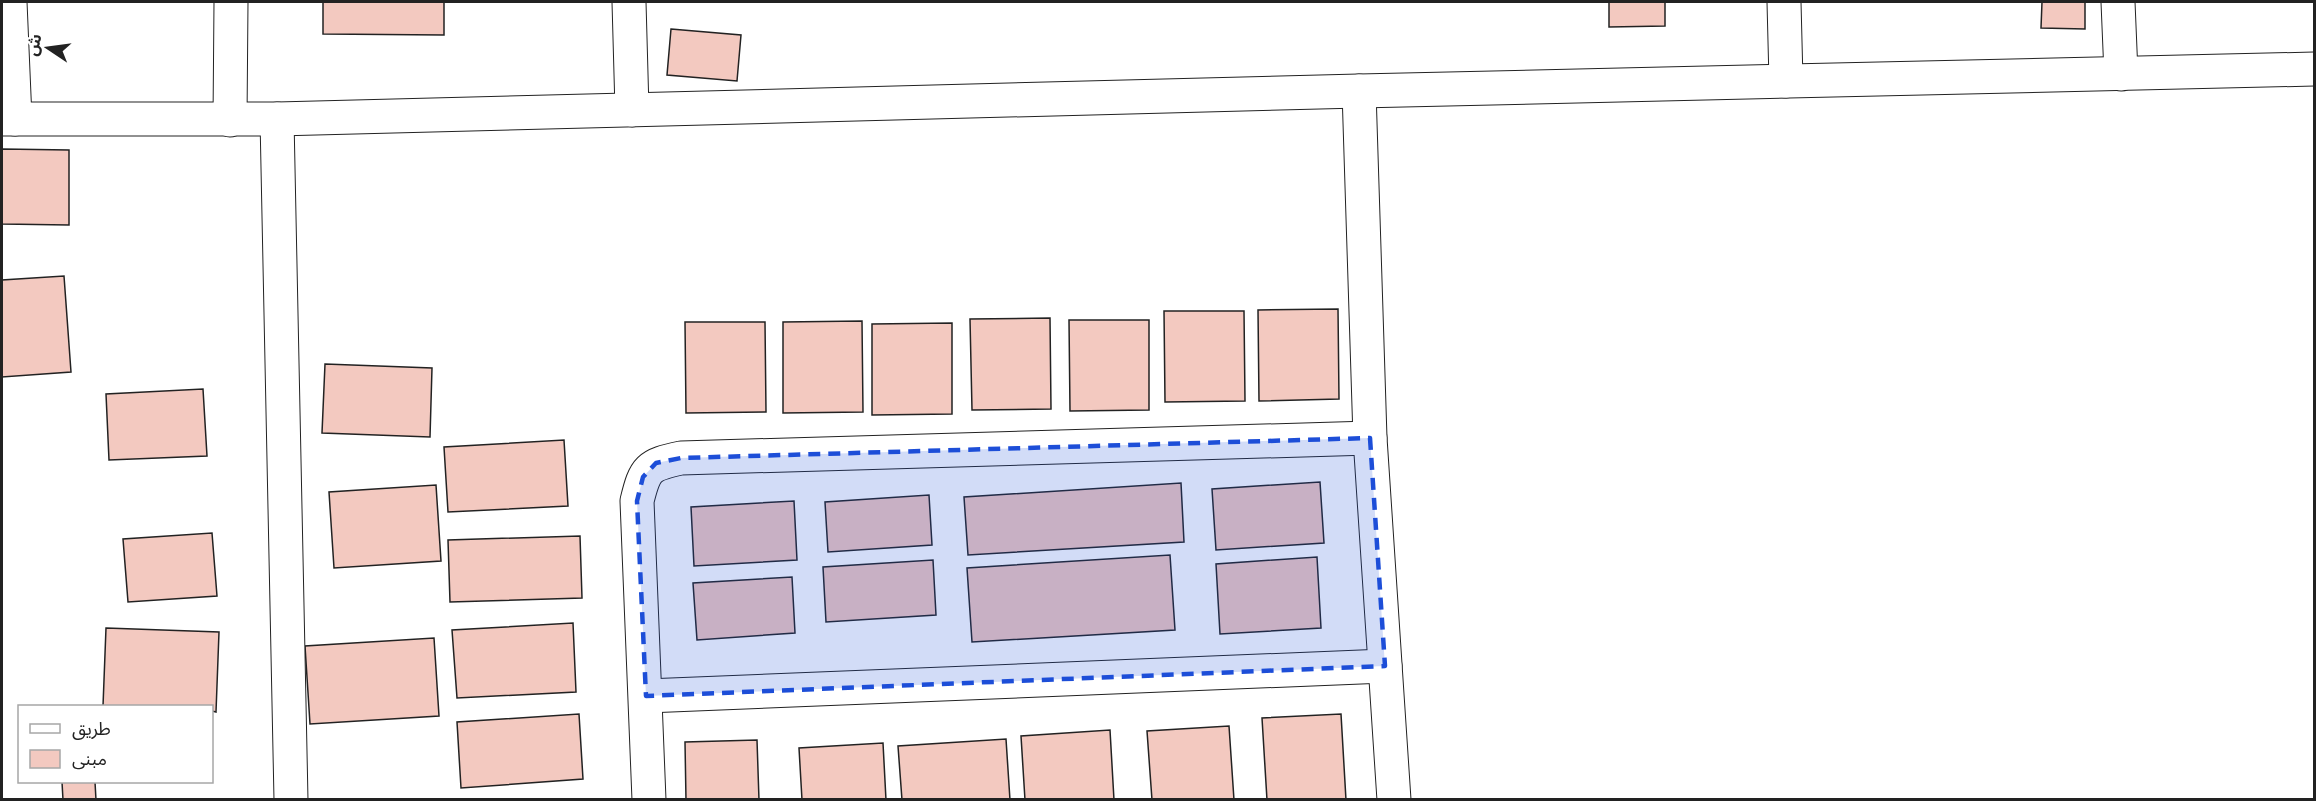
<svg xmlns="http://www.w3.org/2000/svg" width="2316" height="801" font-family="Figtree,'Noto Sans Arabic',sans-serif">
  <style>
    .building { fill: #f3c9c0; stroke: #222; stroke-width: 1.5 }
    .lines { fill: none; stroke-linecap: round; stroke-linejoin: round }
    .minor-casing { stroke: #222; stroke-width: 35 }
    .minor { stroke: #fff; stroke-width: 33 }
    .marked { fill: #1d4ed8; fill-opacity: 0.2; stroke: #1d4ed8; stroke-width: 4.5; stroke-dasharray: 12 8; stroke-linejoin: round }
  </style>
  <rect width="100%" height="100%" fill="#fff"/>
  <g class="building">
    <polygon points="323,2 444,2 444,35 323,34"/>
    <polygon points="1609,2 1665,2 1665,26 1609,27"/>
    <polygon points="2042,2 2085,2 2085,29 2041,28"/>
    <polygon points="671,29 741,35 737,81 667,75"/>
    <polygon points="2,149 69,150 69,225 2,224"/>
    <polygon points="64,276 71,372 2,377 2,280"/>
    <polygon points="1338,309 1339,399 1259,401 1258,310"/>
    <polygon points="1164,311 1244,311 1245,401 1165,402"/>
    <polygon points="1050,318 1051,409 972,410 970,319"/>
    <polygon points="1069,320 1149,320 1149,410 1070,411"/>
    <polygon points="862,321 863,412 783,413 783,322"/>
    <polygon points="685,322 765,322 766,412 686,413"/>
    <polygon points="952,323 952,414 872,415 872,324"/>
    <polygon points="325,364 432,368 430,437 322,433"/>
    <polygon points="203,389 207,456 109,460 106,394"/>
    <polygon points="564,440 568,506 448,512 444,447"/>
    <polygon points="1320,482 1324,543 1216,550 1212,489"/>
    <polygon points="1181,483 1184,542 968,555 964,497"/>
    <polygon points="436,485 441,561 334,568 329,492"/>
    <polygon points="929,495 932,545 828,552 825,502"/>
    <polygon points="794,501 797,560 694,566 691,507"/>
    <polygon points="212,533 217,596 128,602 123,539"/>
    <polygon points="580,536 582,598 450,602 448,540"/>
    <polygon points="1170,555 1175,630 972,642 967,568"/>
    <polygon points="1317,557 1321,628 1220,634 1216,564"/>
    <polygon points="933,560 936,615 826,622 823,567"/>
    <polygon points="792,577 795,633 697,640 693,583"/>
    <polygon points="573,623 576,692 457,698 452,630"/>
    <polygon points="106,628 219,632 216,712 212,711 212,706 103,706"/>
    <polygon points="434,638 439,716 310,724 305,646"/>
    <polygon points="579,714 583,779 461,788 457,722"/>
    <polygon points="1341,714 1346,800 1267,800 1262,718"/>
    <polygon points="1229,726 1234,800 1152,800 1147,731"/>
    <polygon points="1110,730 1114,800 1025,800 1021,736"/>
    <polygon points="1006,739 1010,800 902,800 898,746"/>
    <polygon points="757,740 759,800 686,800 685,742"/>
    <polygon points="883,743 886,800 802,800 799,748"/>
    <polygon points="62,782 95,782 96,800 63,800"/>
  </g>
  <g class="lines">
    <g class="minor-casing">
      <g id="minor">
        <polyline points="10,2 15,119"/>
        <polyline points="629,2 632,110"/>
        <polyline points="1784,2 1786,81"/>
        <polyline points="2118,2 2121,74"/>
        <polyline points="1359,91 1370,438 1394,800"/>
        <polyline points="2,119 277,119 1359,91 2314,69"/>
        <polyline points="277,119 291,800"/>
        <polyline points="230,120 231,2"/>
        <polyline points="646,696 1385,666"/>
        <path d="M649,800L637,501C645,468 648,465 681,458L1370,438"/>
      </g>
    </g>
    <use href="#minor" class="minor"/>
  </g>
  <path class="marked" d="M1370,438L1385,666L646,696L637,501L643,477L656,463L681,458Z"/>
  <rect width="2316" height="801" fill="none" stroke="#222222" stroke-width="6"/>
  <rect x="18" y="705" width="195" height="78" fill="#ffffff" stroke="#a7a7a7" stroke-width="1.5"/>
  <rect x="30" y="724" width="30" height="9" fill="#ffffff" stroke="#a7a7a7" stroke-width="1.5"/>
  <text x="72" y="735" font-size="18" fill="#222222">طريق</text>
  <rect x="30" y="750" width="30" height="18" fill="#f3c9c0" stroke="#a7a7a7" stroke-width="1.5"/>
  <text x="72" y="765" font-size="18" fill="#222222">مبنى</text>
  <g transform="translate(48 48) rotate(283)" stroke="#ffffff" stroke-width="4.5" paint-order="stroke">
  <path d="M0-4.5L10 22L0 15L-10 22Z" fill="#222222"/>
  <text y="-9" font-size="16" font-weight="bold" text-anchor="middle" fill="#222222">ش</text>
  </g>
</svg>
